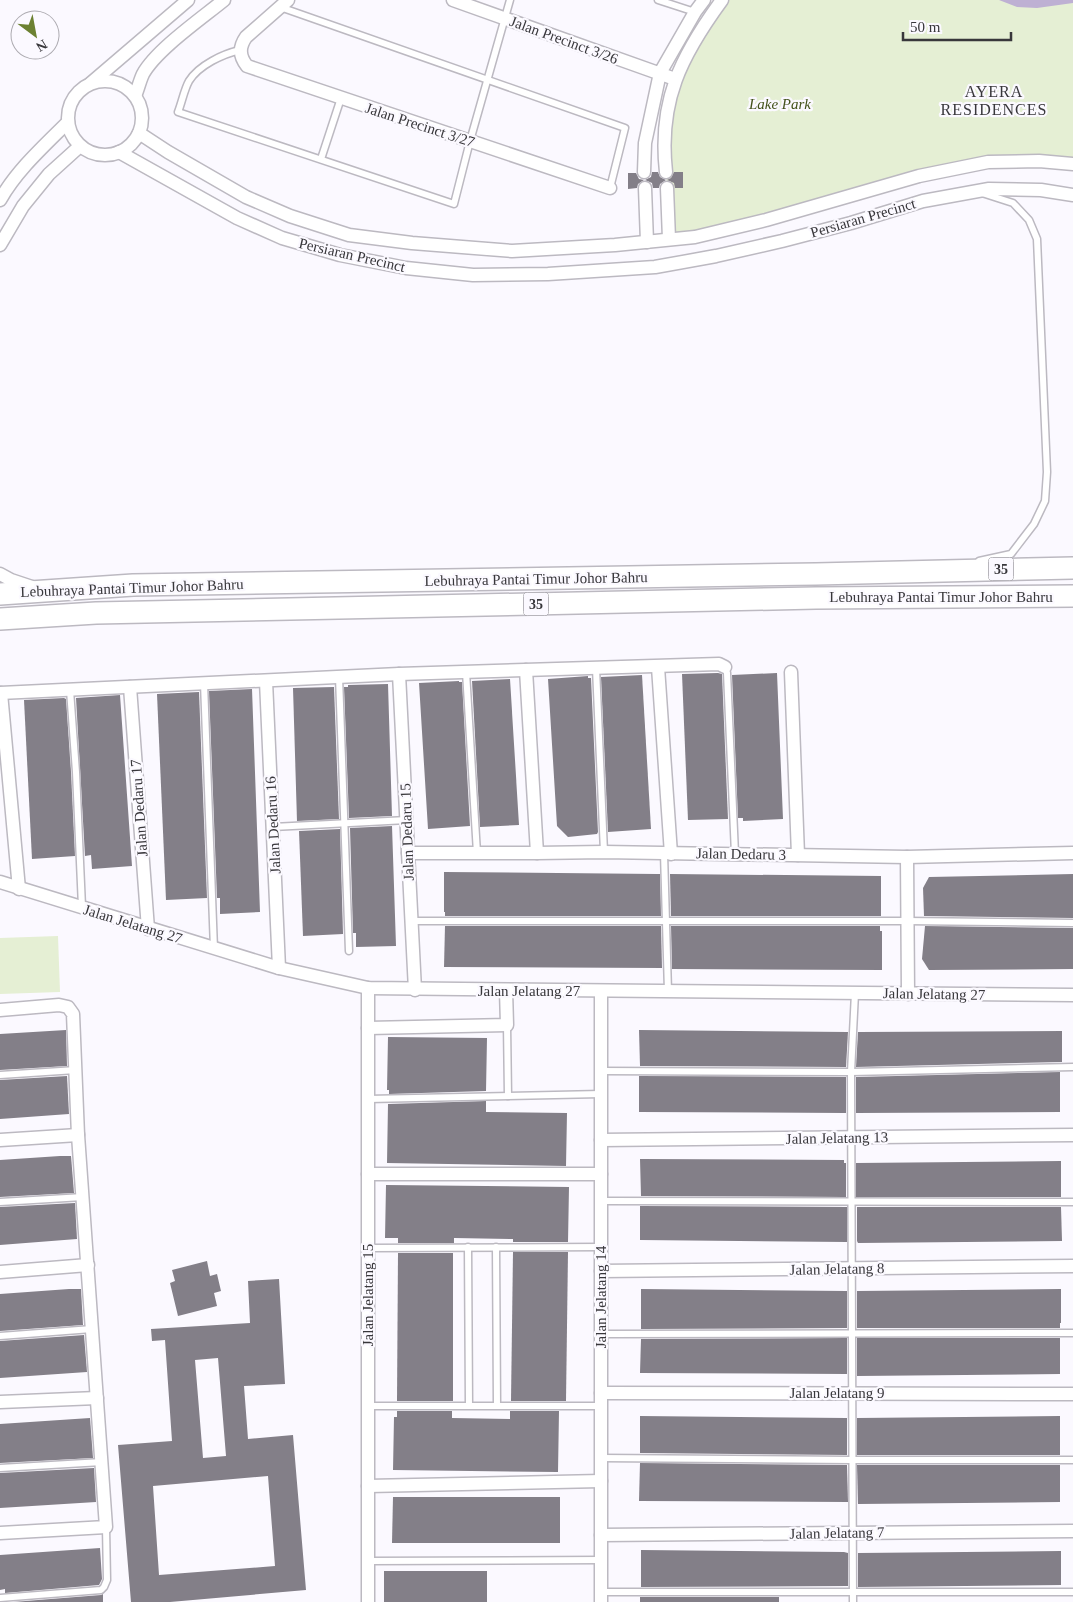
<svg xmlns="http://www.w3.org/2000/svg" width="1073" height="1602" font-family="'Times New Roman',serif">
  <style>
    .green { fill: #e5efd4 }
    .water { fill: #beb0d3 }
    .building { fill: #837f88; fill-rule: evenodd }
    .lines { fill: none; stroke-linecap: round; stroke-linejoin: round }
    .service-casing { stroke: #bcb9c1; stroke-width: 9 }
    .minor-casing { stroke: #bcb9c1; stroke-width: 15 }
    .trunk-casing { stroke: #bcb9c1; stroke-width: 24 }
    .service { stroke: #fff; stroke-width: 6 }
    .minor { stroke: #fff; stroke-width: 12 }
    .trunk { stroke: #fff; stroke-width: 21 }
    .labels { text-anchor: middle; stroke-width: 4.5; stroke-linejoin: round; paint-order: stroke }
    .shield { fill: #fbf9ff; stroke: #727176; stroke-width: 1 }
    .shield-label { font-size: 14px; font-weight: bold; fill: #38373b }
    .street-label { font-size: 15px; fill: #38373b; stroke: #fbf9ff }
    .park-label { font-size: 15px; font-style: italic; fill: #43521a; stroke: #fbf9ff }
    .neighbourhood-label { font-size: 16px; letter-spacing: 1px; fill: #38373b; stroke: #fbf9ff }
  </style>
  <rect width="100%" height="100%" fill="#fbf9ff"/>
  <g class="green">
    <polygon points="727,0 1073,0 1073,165 980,164 669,239 665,144 669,102 691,45"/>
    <polygon points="58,936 60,992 0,994 0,938"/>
  </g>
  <polygon class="water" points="999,0 1073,0 1073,3 1037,8 1017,7"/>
  <g class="building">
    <polygon points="652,172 658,172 660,177 666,180 660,184 659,188 653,188 652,183 645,180 651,177"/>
    <polygon points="674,172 683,172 683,188 675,188 674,183 667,180 671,178"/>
    <polygon points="628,173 636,173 639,179 644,180 638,184 637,188 628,189"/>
    <polygon points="718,673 722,674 728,819 688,820 682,674"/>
    <polygon points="777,673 783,819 743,821 743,818 738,818 732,675"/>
    <polygon points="642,675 651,829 608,832 601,677"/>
    <polygon points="588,676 588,678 591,678 598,832 597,834 568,837 557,826 548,679"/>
    <polygon points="510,679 519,825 480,827 472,681"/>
    <polygon points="459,681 459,682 462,682 470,826 428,829 419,683"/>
    <polygon points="388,684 392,816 349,818 344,687 348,687 348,685"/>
    <polygon points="334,687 339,819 297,821 293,688"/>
    <polygon points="252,689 260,912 220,914 220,898 217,898 209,691"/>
    <polygon points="199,692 207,898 166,900 157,694"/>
    <polygon points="120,695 132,866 92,869 91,855 85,856 76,698"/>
    <polygon points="64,698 66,699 71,772 75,856 32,859 24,700"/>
    <polygon points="392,826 396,946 356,947 356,933 353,933 350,828"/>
    <polygon points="340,829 343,934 303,936 299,831"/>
    <polygon points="444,872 657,874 660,874 661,916 445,916 445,912 444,912"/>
    <polygon points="670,874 881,876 881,916 671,916"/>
    <polygon points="1073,874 1073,918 924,916 923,888 929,877"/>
    <polygon points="445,926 661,926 662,968 444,967"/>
    <polygon points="671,926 880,926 880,931 882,931 882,970 672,969"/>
    <polygon points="925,926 1073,928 1073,969 929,970 922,959"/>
    <polygon points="66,1030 67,1066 0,1070 0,1034"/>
    <polygon points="639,1030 848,1032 846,1067 640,1066"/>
    <polygon points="1062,1031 1062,1062 856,1067 858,1032"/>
    <polygon points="388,1037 487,1038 486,1091 389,1094 389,1090 387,1090"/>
    <polygon points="1060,1072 1060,1112 856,1113 856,1077"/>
    <polygon points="67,1076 69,1114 0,1119 0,1080"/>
    <polygon points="639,1076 846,1077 846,1113 639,1112"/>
    <polygon points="486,1101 486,1112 567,1113 566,1166 387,1163 388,1104"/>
    <polygon points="60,1156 71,1156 74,1193 0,1197 0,1160"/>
    <polygon points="640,1159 844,1160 844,1163 846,1163 846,1197 641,1196"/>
    <polygon points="1061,1161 1061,1197 856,1197 856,1163"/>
    <polygon points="386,1185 569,1187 568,1242 513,1242 513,1239 454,1238 454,1243 398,1243 398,1238 385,1238"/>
    <polygon points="75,1203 77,1239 0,1245 0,1207"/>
    <polygon points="640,1206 847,1207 847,1242 640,1240"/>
    <polygon points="857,1207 1061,1207 1062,1241 858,1243 857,1241"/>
    <polygon points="513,1252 568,1252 566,1401 511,1401"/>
    <polygon points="398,1253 453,1253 453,1401 397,1401"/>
    <polygon points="207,1261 210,1276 217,1274 221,1291 214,1293 217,1306 178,1316 170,1283 175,1281 172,1270"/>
    <path d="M279,1279L285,1384L244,1386L248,1439L293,1435L306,1590L170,1602H131L118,1445L172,1441L165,1340L152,1341L151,1329L250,1323L248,1281ZM218,1358L226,1456L203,1458L195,1360ZM268,1476L275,1566L159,1575L153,1486Z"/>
    <polygon points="69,1289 81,1289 83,1325 0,1331 0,1294"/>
    <polygon points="641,1289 847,1291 847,1328 641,1329"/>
    <polygon points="1061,1289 1061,1323 1060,1323 1060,1328 857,1328 857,1291"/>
    <polygon points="84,1335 87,1372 0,1378 0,1341"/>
    <polygon points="847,1338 847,1374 640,1373 641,1339"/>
    <polygon points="857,1338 1060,1338 1060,1374 857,1376"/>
    <polygon points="397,1411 452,1411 452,1418 510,1419 510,1411 559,1411 558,1472 393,1470 394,1417 397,1417"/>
    <polygon points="640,1416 847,1418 847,1455 640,1453"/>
    <polygon points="1060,1416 1060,1455 857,1455 857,1418"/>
    <polygon points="90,1418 93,1458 0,1463 0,1424"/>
    <polygon points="640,1463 847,1465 848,1502 639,1501"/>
    <polygon points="857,1465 1060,1465 1060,1502 858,1504"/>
    <polygon points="94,1468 96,1502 0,1508 0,1473"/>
    <polygon points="393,1497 560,1497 560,1543 392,1543"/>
    <polygon points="100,1548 102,1579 99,1585 5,1593 5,1589 0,1590 0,1555"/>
    <polygon points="641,1550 844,1552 848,1553 848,1586 641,1587"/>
    <polygon points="1061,1551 1061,1585 858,1587 858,1553"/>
    <rect x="384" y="1571" width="103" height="31"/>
    <polygon points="103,1594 103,1602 13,1602 101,1595"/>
    <rect x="640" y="1597" width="139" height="5"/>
  </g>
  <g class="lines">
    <g class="service-casing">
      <g id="service">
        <polyline points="658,0 695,12"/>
        <polyline points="280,7 625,128 610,188"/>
        <path d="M240,50C223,54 199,65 189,81C184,90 182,102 178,112L454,204L470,141L510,0"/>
        <polyline points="321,159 341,98"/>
        <polyline points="979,561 1011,554 1034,524 1045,501 1047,472 1037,239 1029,220 1013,203 982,193"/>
        <polyline points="725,667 727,673 735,854"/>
        <polyline points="596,668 604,852"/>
        <polyline points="466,672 477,853"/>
        <polyline points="339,677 349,951"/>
        <polyline points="204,683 214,949"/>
        <polyline points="70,690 76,772 82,907"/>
        <polyline points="273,827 407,820"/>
        <polyline points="664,853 668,992"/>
        <polyline points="411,921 906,921 1073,923"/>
        <polyline points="507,1025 508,1096"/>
        <polyline points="601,1071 851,1072 1073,1067"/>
        <polyline points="0,1075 76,1070"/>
        <polyline points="368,1099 601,1094"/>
        <polyline points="601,1201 1073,1202"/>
        <polyline points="0,1202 83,1197"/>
        <polyline points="468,1247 469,1405"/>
        <polyline points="496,1247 497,1405"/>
        <polyline points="368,1248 601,1247"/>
        <polyline points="601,1334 1073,1333"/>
        <polyline points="0,1336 92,1329"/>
        <polyline points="369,1406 601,1406"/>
        <polyline points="601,1458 851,1460 1073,1460"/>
        <polyline points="0,1468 102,1462"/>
        <polyline points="369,1561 601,1560"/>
        <polyline points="601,1592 1073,1592"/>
        <polyline points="0,1598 101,1590 104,1587 107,1580 106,1527"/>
        <polyline points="853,1602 851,1072 855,993"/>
      </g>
    </g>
    <g class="minor-casing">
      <g id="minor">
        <path d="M288,0L246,37C239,47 239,56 247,66L610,188"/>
        <polyline points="453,0 675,79"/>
        <circle cx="105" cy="118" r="37"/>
        <polyline points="91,83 188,0"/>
        <path d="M135,96C138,89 140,80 143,74C156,50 202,18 224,0"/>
        <polyline points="139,133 168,152 246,197 290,216 349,235 412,243 512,251 615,245 695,237 766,220 919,176 988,162 1039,161 1073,164"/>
        <polyline points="119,152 237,218 282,238 340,255 406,268 473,275 548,274 655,267 716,256 782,241 851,223 923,201 989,189 1041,190 1073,195"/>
        <polyline points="644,172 645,143 660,73 695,12 704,0"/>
        <path d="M666,172C658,101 681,56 722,0"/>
        <polyline points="645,188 647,242"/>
        <polyline points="667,188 669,239"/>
        <path d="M0,200C17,170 44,146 68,122"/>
        <polyline points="0,245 23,206 49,174 80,146"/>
        <polyline points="0,574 11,580 32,587"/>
        <polyline points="658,667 671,854"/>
        <polyline points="526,670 537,853"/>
        <polyline points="791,672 798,855"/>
        <polyline points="399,674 415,990"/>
        <polyline points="266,681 279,968"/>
        <polyline points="130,687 148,929"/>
        <polyline points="0,693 399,674 719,664 725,667"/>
        <polyline points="1,693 19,889"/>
        <polyline points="408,853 537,853 604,852 907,857 1073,853"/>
        <polyline points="907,857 908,994"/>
        <polyline points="0,882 279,968 368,988 1073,995"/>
        <polyline points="368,988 368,1602"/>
        <polyline points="601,991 601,1602"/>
        <polyline points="0,1010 59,1005 68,1007 73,1014 78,1135 106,1527 0,1533"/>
        <polyline points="368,1028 507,1025 506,990"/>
        <polyline points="0,1140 78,1135"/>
        <polyline points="601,1140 1073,1135"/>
        <polyline points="368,1174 601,1174"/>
        <polyline points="601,1271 1073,1266"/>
        <polyline points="0,1272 88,1265"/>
        <polyline points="601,1393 1073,1394"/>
        <polyline points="0,1402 97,1398"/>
        <polyline points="368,1486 601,1481"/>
        <polyline points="601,1535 1073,1531"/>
      </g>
    </g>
    <g class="trunk-casing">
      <g id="trunk">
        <polyline points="0,594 133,585 816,574 1073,568"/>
        <polyline points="0,619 96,613 816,598 1073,596"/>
      </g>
    </g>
    <use href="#service" class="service"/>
    <use href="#minor" class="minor"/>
    <use href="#trunk" class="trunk"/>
  </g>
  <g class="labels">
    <g class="shield">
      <rect x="988.5" y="557.5" width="25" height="23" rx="4"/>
      <rect x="523.5" y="592.5" width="25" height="23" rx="4"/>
    </g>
    <g class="shield-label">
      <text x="1001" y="574">35</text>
      <text x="536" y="609">35</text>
    </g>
    <g class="street-label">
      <text transform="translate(564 40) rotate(20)" y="5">Jalan Precinct 3/26</text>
      <text transform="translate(420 125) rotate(18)" y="5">Jalan Precinct 3/27</text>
      <text transform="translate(863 218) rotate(-16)" y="5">Persiaran Precinct</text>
      <text transform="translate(352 255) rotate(13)" y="5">Persiaran Precinct</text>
      <text transform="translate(536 579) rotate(-1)" y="5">Lebuhraya Pantai Timur Johor Bahru</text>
      <text transform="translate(132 588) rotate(-2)" y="5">Lebuhraya Pantai Timur Johor Bahru</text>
      <text x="941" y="602">Lebuhraya Pantai Timur Johor Bahru</text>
      <text transform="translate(139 808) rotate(-94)" y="5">Jalan Dedaru 17</text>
      <text transform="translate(273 825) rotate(-93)" y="5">Jalan Dedaru 16</text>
      <text transform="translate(407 832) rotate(-92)" y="5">Jalan Dedaru 15</text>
      <text transform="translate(741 854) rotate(1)" y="5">Jalan Dedaru 3</text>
      <text transform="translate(133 924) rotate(17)" y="5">Jalan Jelatang 27</text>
      <text x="529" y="996">Jalan Jelatang 27</text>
      <text transform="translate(934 994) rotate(1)" y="5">Jalan Jelatang 27</text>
      <text transform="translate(837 1138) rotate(-1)" y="5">Jalan Jelatang 13</text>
      <text transform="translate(837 1269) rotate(-1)" y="5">Jalan Jelatang 8</text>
      <text transform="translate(368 1295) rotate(-90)" y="5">Jalan Jelatang 15</text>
      <text transform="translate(601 1297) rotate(-90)" y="5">Jalan Jelatang 14</text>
      <text x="837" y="1398">Jalan Jelatang 9</text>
      <text transform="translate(837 1533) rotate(-1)" y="5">Jalan Jelatang 7</text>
    </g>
    <g class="park-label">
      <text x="780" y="109">Lake Park</text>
    </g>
    <g class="neighbourhood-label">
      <text x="994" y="97">AYERA<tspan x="994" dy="18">RESIDENCES</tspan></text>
    </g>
  </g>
  <g transform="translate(35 35) rotate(148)"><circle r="24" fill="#fbf9ff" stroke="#adabb1"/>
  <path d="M0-4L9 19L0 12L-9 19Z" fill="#6c8132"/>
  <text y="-8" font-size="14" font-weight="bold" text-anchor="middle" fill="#38373b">N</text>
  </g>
  <path d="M903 32v8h108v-8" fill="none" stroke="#38373b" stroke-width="2.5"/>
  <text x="910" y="32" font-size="15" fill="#38373b" stroke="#fbf9ff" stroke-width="4" paint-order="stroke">50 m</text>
</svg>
